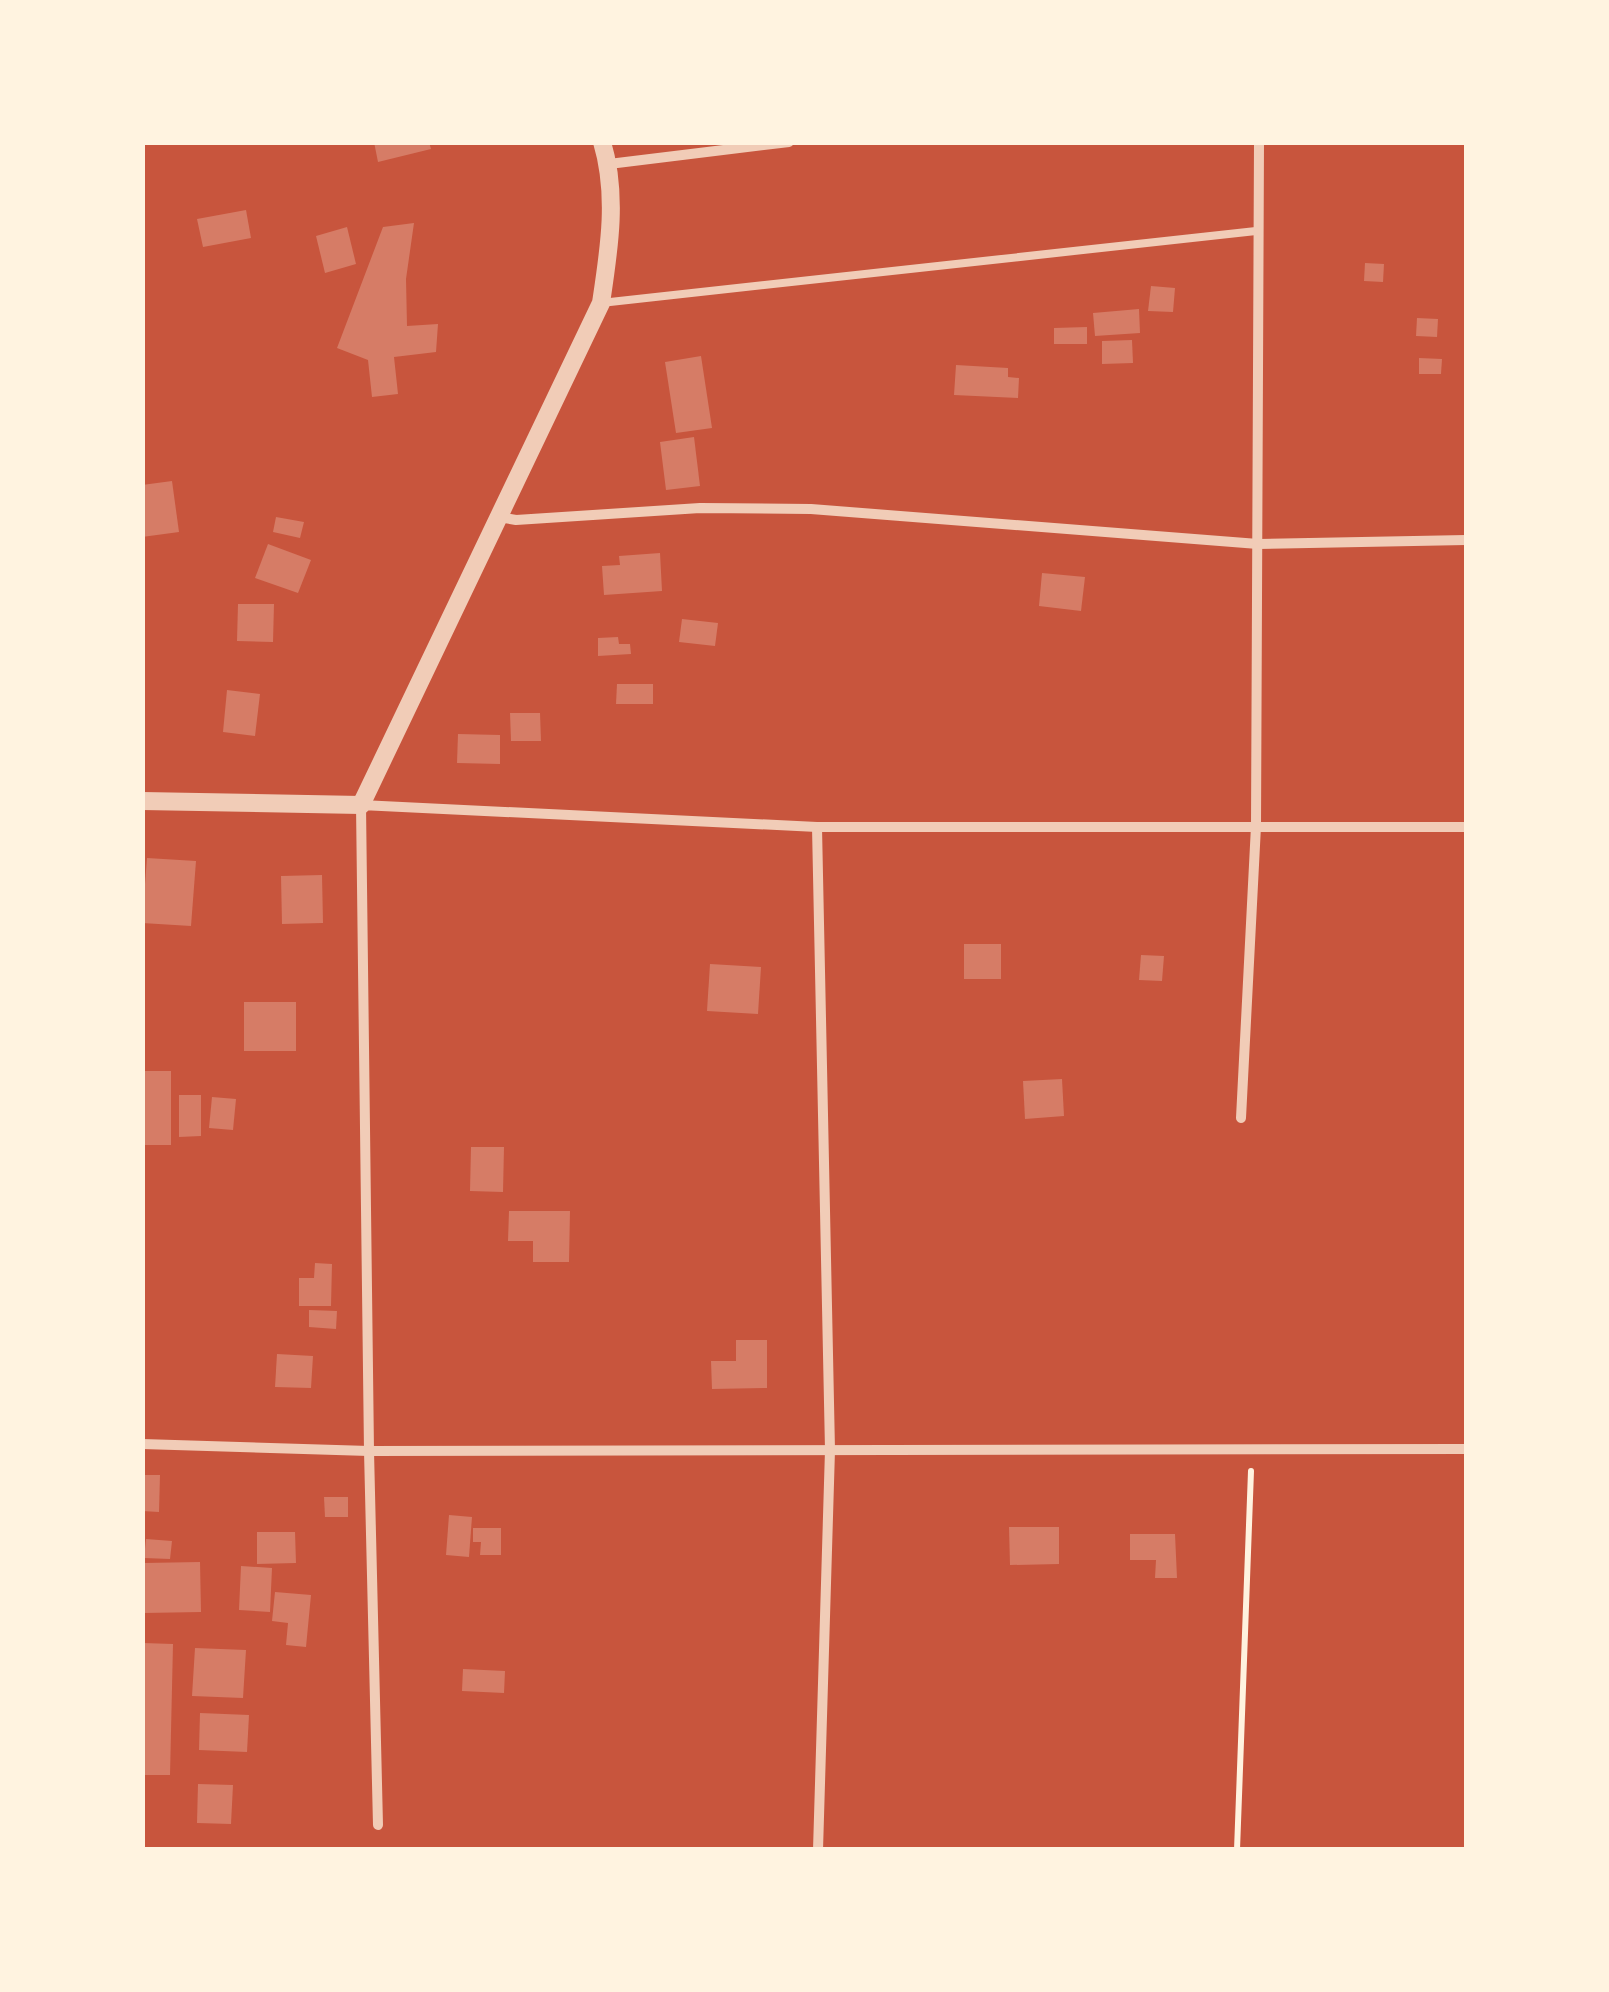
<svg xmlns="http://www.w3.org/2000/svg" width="1609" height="1992" font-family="'Open Sans',sans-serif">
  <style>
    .building { fill: #d67c66 }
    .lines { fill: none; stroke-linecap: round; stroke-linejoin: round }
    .path { stroke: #fff3e0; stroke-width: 6 }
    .service { stroke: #f1ccb7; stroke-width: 8 }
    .minor { stroke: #f1ccb7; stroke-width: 10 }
    .tertiary { stroke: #f1ccb7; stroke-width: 18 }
  </style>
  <rect width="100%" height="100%" fill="#c8553d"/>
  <g class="building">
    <polygon points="374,142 429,142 431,149 378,162"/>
    <polygon points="246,210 251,238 203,247 197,219"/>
    <polygon points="414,223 406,279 407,326 438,324 436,352 394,357 398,394 372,397 368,360 337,348 383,227"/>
    <polygon points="347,227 356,264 325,273 316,236"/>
    <polygon points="1365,263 1384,264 1383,282 1364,281"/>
    <polygon points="1151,286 1175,288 1173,312 1148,311"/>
    <polygon points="1139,309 1140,333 1095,336 1093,313"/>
    <polygon points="1417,318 1438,319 1437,337 1416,336"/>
    <polygon points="1087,327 1087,344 1054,344 1054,328"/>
    <polygon points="1132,340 1133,363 1102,364 1102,341"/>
    <polygon points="701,356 712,428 676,433 665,362"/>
    <polygon points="1419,358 1442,359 1441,374 1419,374"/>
    <polygon points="956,365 1008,368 1008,377 1019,378 1018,398 954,395"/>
    <polygon points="694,437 700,486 666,490 660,442"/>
    <polygon points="172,481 179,532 142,537 142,485"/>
    <polygon points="276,517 304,522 300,538 273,532"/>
    <polygon points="268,544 311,560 298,593 255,578"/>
    <polygon points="660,553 662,591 604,595 602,566 620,565 619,556"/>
    <polygon points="1042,573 1085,577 1081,611 1039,606"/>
    <polygon points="238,604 274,604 273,642 237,641"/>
    <polygon points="682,619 718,623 715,646 679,642"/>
    <polygon points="618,637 619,644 630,644 631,654 598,656 598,638"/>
    <polygon points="617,684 653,684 653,704 616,704"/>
    <polygon points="227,690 260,694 255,736 223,732"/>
    <polygon points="510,713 540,713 541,741 511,741"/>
    <polygon points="458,734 500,735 500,764 457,763"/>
    <polygon points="147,858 196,861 191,926 142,923"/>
    <polygon points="322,875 323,923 282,924 281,876"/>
    <rect x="964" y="944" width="37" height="35"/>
    <polygon points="1141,955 1164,956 1162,981 1139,980"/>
    <polygon points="710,964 761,967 758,1014 707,1011"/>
    <rect x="244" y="1002" width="52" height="49"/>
    <rect x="142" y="1071" width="29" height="74"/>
    <polygon points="1062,1079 1064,1116 1025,1119 1023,1081"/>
    <polygon points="179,1095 201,1095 201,1136 179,1137"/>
    <polygon points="212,1097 236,1099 233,1130 209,1128"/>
    <polygon points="471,1147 504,1147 503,1192 470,1191"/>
    <polygon points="509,1211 570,1211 569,1262 533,1262 533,1241 508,1241"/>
    <polygon points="315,1263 332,1264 331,1306 299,1306 299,1278 314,1278"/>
    <polygon points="309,1310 337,1311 336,1329 309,1327"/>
    <polygon points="736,1340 767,1340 767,1388 712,1389 711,1361 736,1361"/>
    <polygon points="277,1354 313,1356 311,1388 275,1387"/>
    <polygon points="143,1475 160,1475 159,1512 142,1511"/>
    <polygon points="324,1497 348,1497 348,1517 325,1517"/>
    <polygon points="449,1515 472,1517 469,1557 446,1555"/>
    <polygon points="1009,1527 1059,1527 1059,1564 1010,1565"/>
    <polygon points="473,1528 501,1528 501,1555 480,1555 481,1542 473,1542"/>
    <polygon points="257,1532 295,1532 296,1563 257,1564"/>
    <polygon points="1130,1534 1175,1534 1177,1578 1155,1578 1156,1560 1130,1560"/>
    <polygon points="146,1539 172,1541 170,1559 144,1558"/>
    <polygon points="200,1562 201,1612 144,1613 144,1563"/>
    <polygon points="241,1566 272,1568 270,1612 239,1610"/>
    <polygon points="275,1592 311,1595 306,1647 286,1645 288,1623 272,1621"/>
    <polygon points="143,1643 173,1644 170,1775 142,1775"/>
    <polygon points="195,1648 246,1650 243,1698 192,1696"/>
    <polygon points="463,1669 505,1671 504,1693 462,1691"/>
    <polygon points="200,1713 249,1715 247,1752 199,1750"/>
    <polygon points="198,1784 233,1785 231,1824 197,1823"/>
  </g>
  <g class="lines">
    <polyline class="path" points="1237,1850 1251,1471"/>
    <polyline class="service" points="601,303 1256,231"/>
    <g class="minor">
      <polyline points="609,164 789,142"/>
      <polyline points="499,517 516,520 700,508 811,509 1258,544 1466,540"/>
      <polyline points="817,827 830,1450 818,1850"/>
      <polyline points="1241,1118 1256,826 1259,142"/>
      <polyline points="142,1444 369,1451 1466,1449"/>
      <polyline points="378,1825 369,1451 361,805 817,827 1466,827"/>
    </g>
    <path class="tertiary" d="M142,801L361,805L601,303C609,250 618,195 602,142"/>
  </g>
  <rect width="1609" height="1992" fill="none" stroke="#fff3e0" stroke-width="290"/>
</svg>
